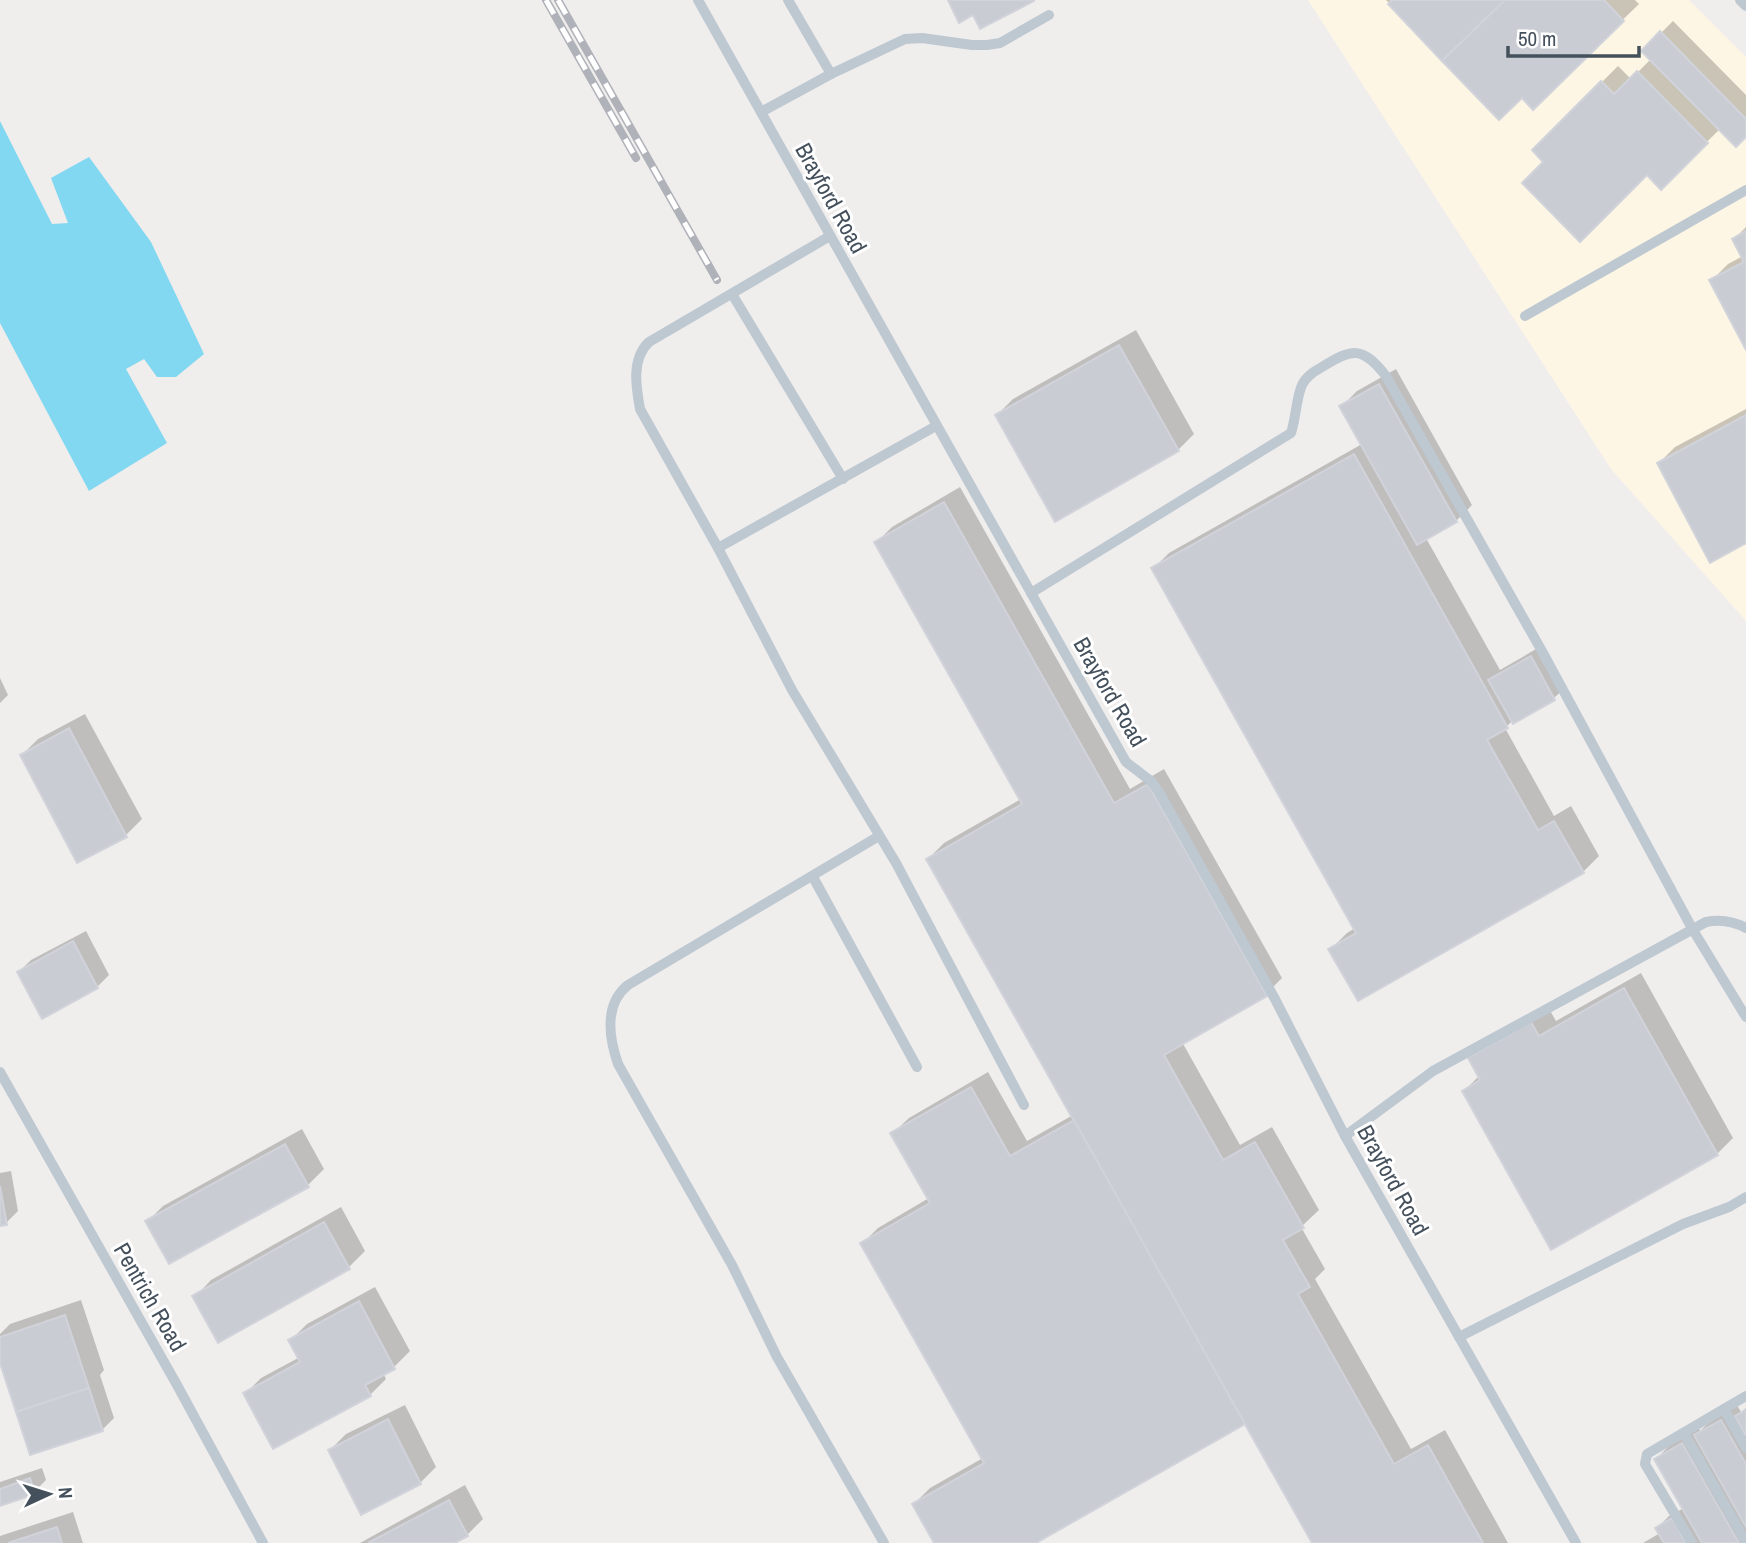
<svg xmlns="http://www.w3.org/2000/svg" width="1746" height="1543" font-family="'Archivo Narrow',sans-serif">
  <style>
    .commercial { fill: #fdf6e5 }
    .water { fill: #82d8f1 }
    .shadow { fill: #0003 }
    .building { fill: #c9ccd3; stroke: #d1d3da; stroke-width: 2 }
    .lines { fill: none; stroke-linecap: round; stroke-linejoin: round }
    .service { stroke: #bdc8d1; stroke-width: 10 }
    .rail-casing { stroke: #afb2b8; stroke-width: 8 }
    .rail { stroke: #fff; stroke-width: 5; stroke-dasharray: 16; stroke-linecap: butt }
    .labels { text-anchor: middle; stroke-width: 6; stroke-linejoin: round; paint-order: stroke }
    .street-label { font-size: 23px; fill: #44505c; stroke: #fff }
  </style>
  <rect width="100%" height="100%" fill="#f0eded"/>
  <polygon class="commercial" points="1308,0 1689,0 1746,57 1746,621 1611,469"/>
  <polygon class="water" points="0,121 52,224 68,223 51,178 89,157 151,242 204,354 176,377 157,377 144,359 126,369 167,443 89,491 0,323"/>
  <g class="shadow">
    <polygon points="1386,0 1635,0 1639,4 1533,107 1522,96 1499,118"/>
    <polygon points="1673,21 1746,95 1746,134 1720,129 1661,187 1647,173 1546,162 1534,150 1618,66 1631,79 1651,59 1643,51"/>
    <polygon points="1746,227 1746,346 1712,280 1728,264 1743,256 1734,239"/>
    <polygon points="1136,330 1194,434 1178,450 997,415 1013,399"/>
    <polygon points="1396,369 1472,505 1456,521 1426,538 1500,670 1543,645 1566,687 1554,698 1513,720 1505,728 1554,816 1571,806 1599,856 1583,872 1331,949 1347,933 1355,928 1153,569 1169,553 1362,444 1341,407 1357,391"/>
    <polygon points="1746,409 1746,541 1659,463 1675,447"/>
    <polygon points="960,487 1130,789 1164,769 1282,978 1266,994 1182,1042 1240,1145 1272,1127 1319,1210 1301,1227 1325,1269 1315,1279 1411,1449 1445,1430 1508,1543 1314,1543 1246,1422 1033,1543 936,1543 914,1504 930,1488 983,1458 862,1244 878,1228 929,1198 892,1134 909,1118 988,1072 1027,1141 1073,1115 928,859 944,843 1021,799 876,543 892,527"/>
    <polygon points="0,678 8,695 0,703"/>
    <polygon points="85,714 142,819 126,835 22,755 38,739"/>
    <polygon points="86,931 109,975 97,987 19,972 31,960"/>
    <polygon points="1641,973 1733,1138 1717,1154 1552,1247 1464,1091 1479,1076 1470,1059 1486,1043 1548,1007 1556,1021"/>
    <polygon points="302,1129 324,1169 308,1185 147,1222 163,1206"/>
    <polygon points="11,1171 18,1211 6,1223 0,1224 0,1173"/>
    <polygon points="341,1207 365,1251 349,1267 219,1340 195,1297 211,1280"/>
    <polygon points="375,1287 410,1351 394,1367 383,1373 386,1379 370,1395 245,1394 261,1378 300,1357 291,1340 307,1324"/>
    <polygon points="81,1300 104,1370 100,1375 114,1418 102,1430 0,1358 0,1334 10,1324"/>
    <polygon points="405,1405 436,1467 420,1483 330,1450 346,1434"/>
    <polygon points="1737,1405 1741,1412 1746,1408 1746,1543 1643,1543 1660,1533 1657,1528 1669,1516 1684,1508 1656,1459 1672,1443 1699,1428 1700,1431 1712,1419"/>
    <polygon points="42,1468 46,1480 34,1492 0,1504 0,1482"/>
    <polygon points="465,1485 483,1519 467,1535 451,1543 360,1543"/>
    <polygon points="73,1512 83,1543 0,1543 0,1536"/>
  </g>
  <g class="building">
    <polygon points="948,0 1034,0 1034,1 980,29 973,15 959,23"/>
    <polygon points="1392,0 1505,0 1442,61 1388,4"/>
    <polygon points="1505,0 1604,0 1624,21 1533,110 1522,98 1499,120 1442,61"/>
    <polygon points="1660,31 1746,119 1746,137 1736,147 1641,51"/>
    <polygon points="1637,71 1708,143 1661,190 1647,175 1580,242 1522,183 1543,162 1532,150 1601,81 1614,94"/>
    <polygon points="1746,231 1746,350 1709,280 1744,262 1732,239"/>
    <polygon points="1119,345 1179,451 1055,522 995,415"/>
    <polygon points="1379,384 1457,522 1417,545 1339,406"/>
    <polygon points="1746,415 1746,543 1710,563 1657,463"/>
    <polygon points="1354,454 1508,728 1487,740 1538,830 1554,821 1584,873 1358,1001 1328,949 1356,933 1151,568"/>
    <polygon points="944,502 1114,803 1148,784 1267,996 1164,1055 1223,1160 1255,1142 1304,1228 1283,1240 1310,1287 1298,1294 1394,1464 1428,1445 1483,1543 1312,1543 926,859 1022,804 874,542"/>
    <polygon points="1531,656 1555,700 1513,724 1488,680"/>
    <polygon points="69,728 127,837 77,863 20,755"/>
    <polygon points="73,941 98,988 42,1019 17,972"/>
    <polygon points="1624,988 1718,1155 1551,1250 1462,1091 1480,1080 1468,1058 1531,1022 1539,1036"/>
    <polygon points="971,1087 1010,1156 1074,1120 1245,1424 1036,1543 934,1543 912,1504 984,1463 860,1243 930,1203 890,1133"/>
    <polygon points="285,1144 309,1187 169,1264 145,1221"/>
    <polygon points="0,1186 7,1225 0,1226"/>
    <polygon points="324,1222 350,1269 218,1343 192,1296"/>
    <polygon points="359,1301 395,1369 365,1385 371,1396 273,1449 243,1393 300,1362 288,1340"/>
    <polygon points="65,1315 89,1388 16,1412 0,1363 0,1337"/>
    <polygon points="89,1388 103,1431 30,1455 16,1412"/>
    <polygon points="1746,1410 1746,1436 1735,1416"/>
    <polygon points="388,1419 421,1484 361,1515 328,1450"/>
    <polygon points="1721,1420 1746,1464 1746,1527 1694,1435"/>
    <polygon points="1682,1443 1739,1543 1702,1543 1654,1459"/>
    <polygon points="30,1478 35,1494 0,1506 0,1489"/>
    <polygon points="449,1500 468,1536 455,1543 368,1543"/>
    <polygon points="1672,1518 1686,1543 1664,1543 1655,1528"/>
    <polygon points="57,1527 62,1543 8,1543"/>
  </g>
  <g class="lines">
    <g class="service">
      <polyline points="698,0 1126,762 1152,782 1159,792 1275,999 1345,1136 1576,1543"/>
      <polyline points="788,0 831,74"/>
      <polyline points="1740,0 1746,6"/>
      <polyline points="761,112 831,74 905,39 922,38 972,45 987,45 1000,43 1049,15"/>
      <path d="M830,236L649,342C631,359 636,387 640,409L718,548L792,690L896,863L1024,1105"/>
      <polyline points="732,294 843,479"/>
      <polyline points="1525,316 1746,190"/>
      <polyline points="718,548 936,426"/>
      <path d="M1031,593L1291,433C1296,418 1296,399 1302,385C1306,376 1315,371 1322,367C1353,348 1362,346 1386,376L1543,653L1693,930L1746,1017"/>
      <path d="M879,836L628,985C604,1004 609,1038 618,1064L732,1265L777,1357L884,1543"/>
      <polyline points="813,877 917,1067"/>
      <polyline points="0,1072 177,1385 263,1543"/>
      <path d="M1345,1136L1433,1071L1706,922C1720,919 1733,921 1746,928"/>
      <polyline points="1459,1337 1683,1224 1729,1207 1746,1197"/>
      <polyline points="1724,1409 1746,1448"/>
      <polyline points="1684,1433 1746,1542"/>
      <polyline points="1692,1543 1645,1464 1647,1454 1746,1396"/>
    </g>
    <g class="rail-casing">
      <g id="rail">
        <polyline points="546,0 636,158"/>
        <polyline points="558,0 717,280"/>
      </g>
    </g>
    <use href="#rail" class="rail"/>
  </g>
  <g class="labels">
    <g class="street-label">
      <text transform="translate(831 198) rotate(61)" y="8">Brayford Road</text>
      <text transform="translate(1110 692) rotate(60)" y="8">Brayford Road</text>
      <text transform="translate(1393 1180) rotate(61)" y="8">Brayford Road</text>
      <text transform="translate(150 1297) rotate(60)" y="8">Pentrich Road</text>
    </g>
  </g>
  <g transform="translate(49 1494) rotate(86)" stroke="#ffffff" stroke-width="5" paint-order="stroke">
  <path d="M0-5L12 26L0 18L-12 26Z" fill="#44505c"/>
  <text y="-10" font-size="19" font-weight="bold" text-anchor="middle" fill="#44505c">N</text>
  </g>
  <path d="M1508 46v10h131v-10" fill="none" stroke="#44505c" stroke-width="3.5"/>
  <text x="1518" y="46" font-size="21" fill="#44505c" stroke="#ffffff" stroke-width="5" paint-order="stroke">50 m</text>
</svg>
